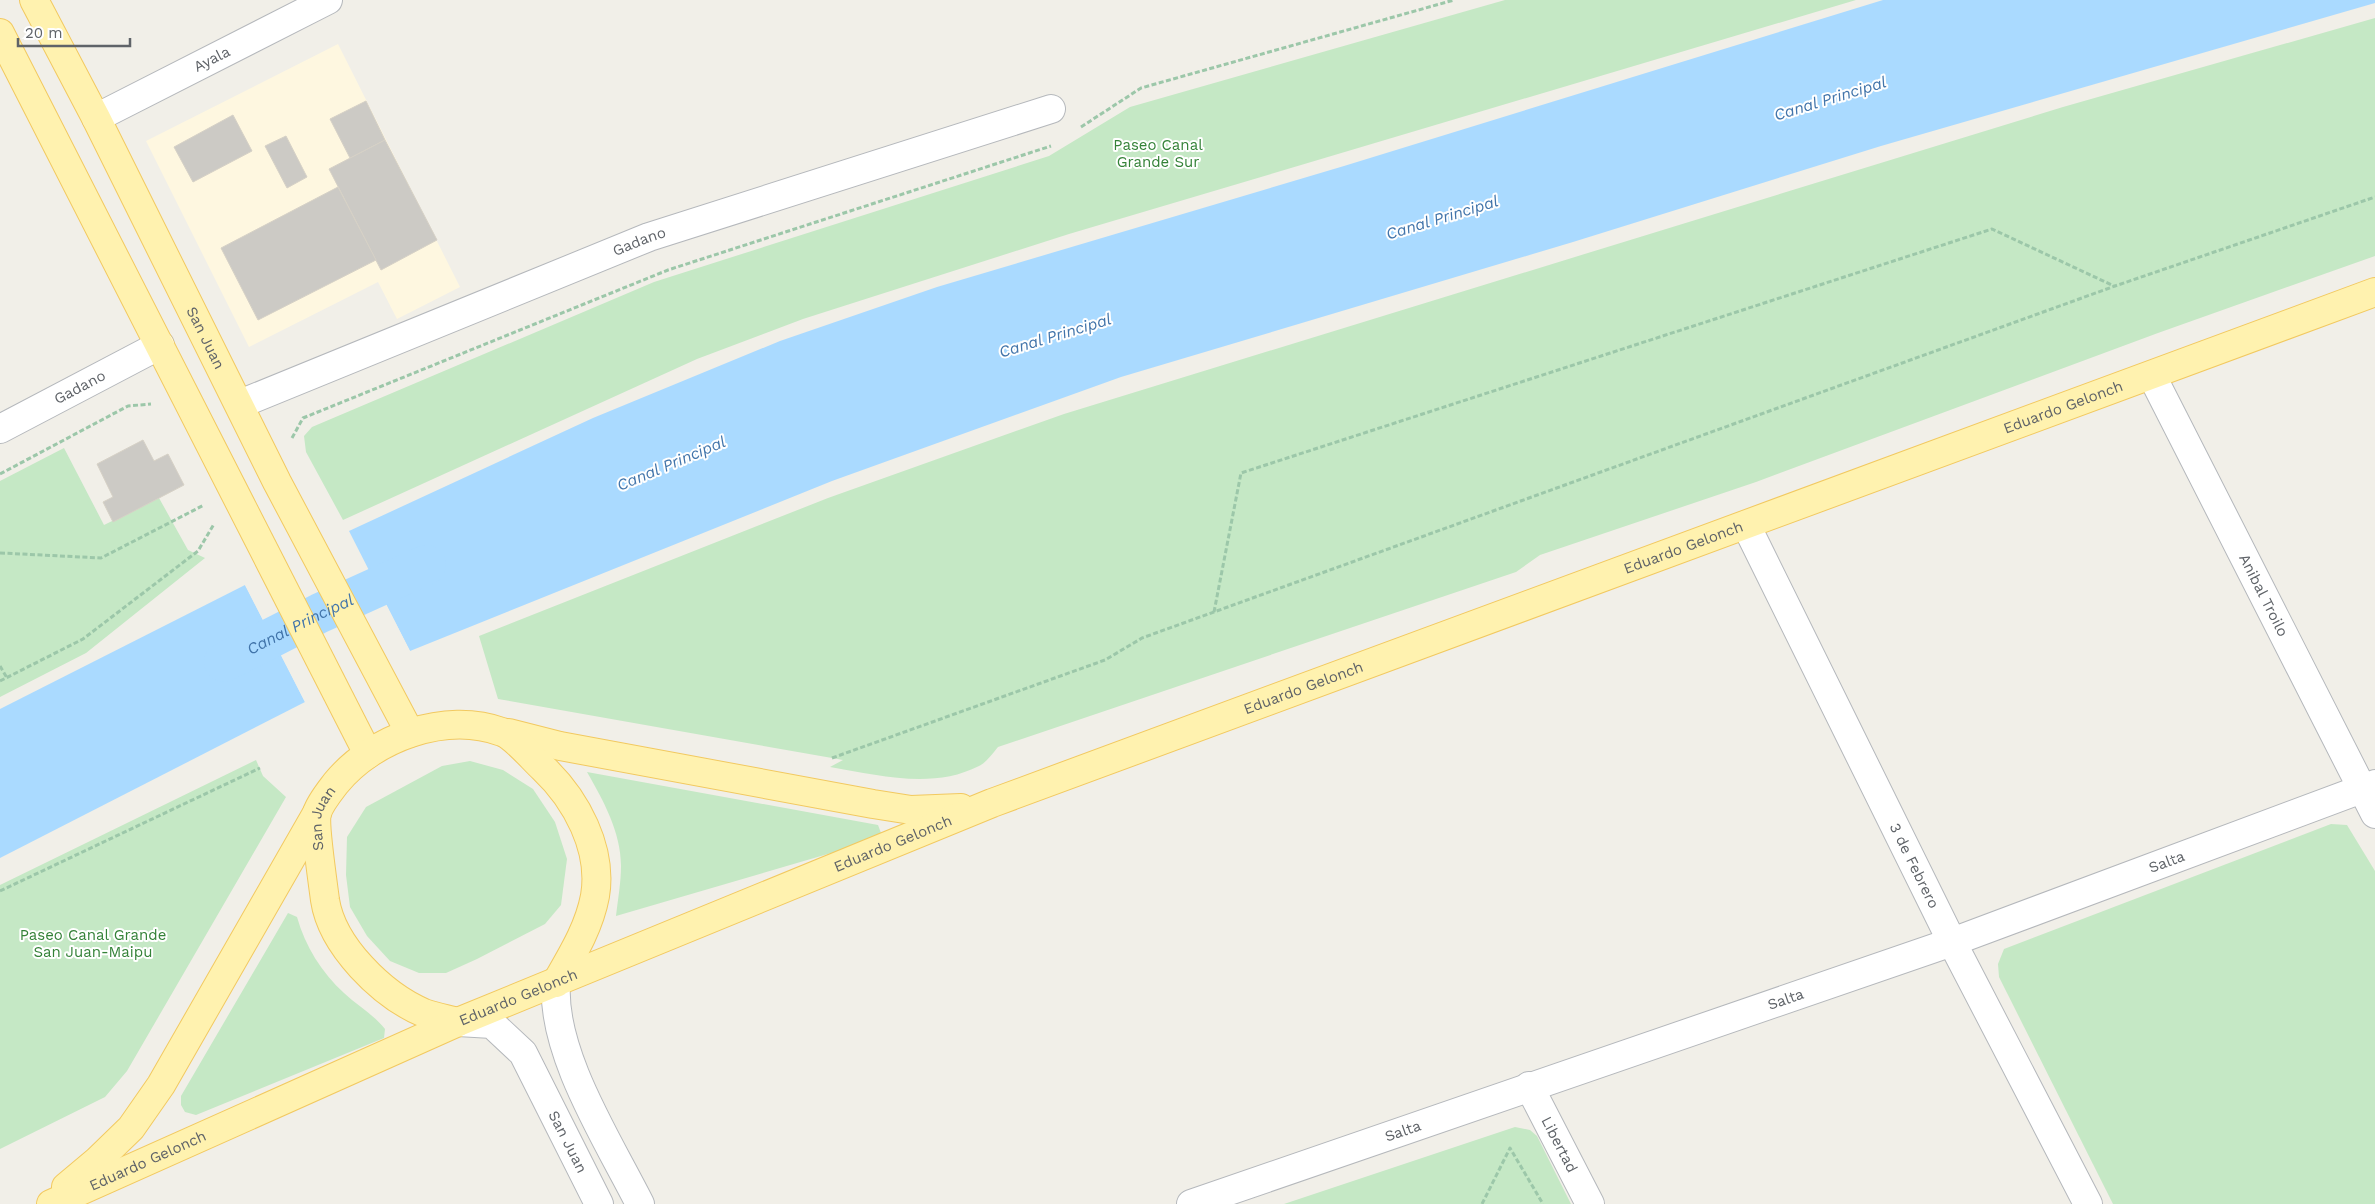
<svg xmlns="http://www.w3.org/2000/svg" width="2375" height="1204" font-family="'Work Sans',sans-serif">
  <style>
    .commercial { fill: #fef7e0 }
    .green { fill: #c5e8c5 }
    .water { fill: #aadaff }
    .pier { fill: #f1efe8 }
    .lines { fill: none; stroke-linecap: round; stroke-linejoin: round }
    .canal { stroke: #aadaff; stroke-width: 40 }
    .building { fill: #cccac5; stroke: #d6d1c6 }
    .minor-casing { stroke: #b5b8bc; stroke-width: 30 }
    .major-casing { stroke: #f2c960; stroke-width: 30 }
    .path { stroke: #9cc7a9; stroke-width: 3; stroke-dasharray: 5 2.5; stroke-linecap: butt }
    .minor { stroke: #fff; stroke-width: 28 }
    .major { stroke: #fff2af; stroke-width: 28 }
    .labels { text-anchor: middle; stroke-width: 4; stroke-linejoin: round; paint-order: stroke }
    .street-label { font-size: 15px; fill: #5f6368; stroke: #fff }
    .park-label { font-size: 15px; fill: #348238; stroke: #fff }
    .water-label { font-size: 16px; font-style: italic; fill: #4174aa; stroke: #fff }
  </style>
  <rect width="100%" height="100%" fill="#f1efe8"/>
  <polygon class="commercial" points="338,44 460,287 397,319 378,282 249,347 146,141"/>
  <g class="green">
    <polygon points="1505,0 1856,0 1069,234 803,319 697,359 343,520 306,452 304,436 312,427 654,282 1049,156 1130,107"/>
    <path d="M2375,18V256L2158,333L1756,482L1540,555L1516,572L998,747C993,753 986,763 979,766C932,790 879,775 830,767L843,760L832,758L498,699L479,636L828,498L1064,414L2063,107Z"/>
    <polygon points="64,448 104,525 159,498 188,550 205,558 86,653 0,697 0,481"/>
    <polygon points="256,760 263,776 286,797 127,1071 105,1097 0,1149 0,885"/>
    <polygon points="470,761 503,770 533,789 555,822 567,859 561,905 545,924 477,959 446,973 419,973 390,961 367,936 350,907 346,875 347,837 366,807 442,766"/>
    <path d="M587,772L878,825L881,833L879,839L616,916C618,899 621,882 621,866C621,832 603,800 587,772Z"/>
    <polygon points="2331,824 2347,825 2375,871 2375,1204 2113,1204 1999,977 1998,964 2004,949"/>
    <path d="M288,913L297,917C305,946 322,973 344,993C358,1006 374,1015 385,1029L384,1038L196,1115L185,1112L181,1105V1096Z"/>
    <polygon points="1515,1127 1530,1130 1537,1136 1571,1204 1284,1204"/>
  </g>
  <g class="water">
    <polygon points="1883,0 2375,0 2375,3 1881,146 1573,242 1121,377 832,481 410,651 349,531 593,418 780,341 937,287 1344,166"/>
    <polygon points="245,585 305,702 0,858 0,709"/>
  </g>
  <g class="pier">
    <polygon points="347,529 411,653 407,652 346,532"/>
    <polygon points="244,583 248,584 307,701 306,704"/>
  </g>
  <g class="lines">
    <path class="canal" id="s1" d="M224,662L320,613L426,565"/>
  </g>
  <g class="building">
    <polygon points="366,101 385,140 350,158 330,119"/>
    <polygon points="233,115 252,151 193,182 174,147"/>
    <polygon points="286,136 307,177 287,188 265,146"/>
    <polygon points="385,140 437,240 381,270 329,169"/>
    <polygon points="338,187 376,260 258,320 221,248"/>
    <polygon points="143,440 154,461 168,454 184,485 113,522 103,502 113,497 97,464"/>
  </g>
  <g class="lines">
    <g class="minor-casing">
      <g id="minor">
        <path id="s2" d="M96,118L328,0"/>
        <path id="s3" d="M2152,376L2375,814"/>
        <path id="s4" d="M240,404L649,237L1051,109"/>
        <path id="s5" d="M0,429L160,345"/>
        <path id="s6" d="M1746,525L1952,942L2088,1204"/>
        <path d="M556,983C551,1053 609,1142 640,1204"/>
        <path id="s7" d="M458,1022L492,1024L523,1053L599,1204"/>
        <path id="s8" d="M1529,1086L1590,1204"/>
        <path id="s9" d="M1191,1204L1952,942L2375,784"/>
      </g>
    </g>
    <g class="major-casing">
      <g id="major">
        <path id="s10" d="M34,0L96,118L277,482L410,733"/>
        <polyline points="0,33 368,754"/>
        <polyline points="509,733 560,746 873,804 911,810 961,808"/>
        <path id="s11" d="M458,1022C447,1019 435,1017 424,1013C382,995 332,946 325,900C323,884 314,824 317,813C320,803 330,791 336,783C373,738 445,711 502,732C514,736 533,759 543,768C576,799 603,849 595,896C589,928 572,955 556,983"/>
        <polyline points="66,1187 97,1161 131,1128 161,1085 317,813"/>
        <path id="s12" d="M51,1204L458,1022L992,803L2375,292"/>
      </g>
    </g>
    <g class="path">
      <polyline points="1081,127 1141,88 1454,0"/>
      <polyline points="292,438 303,418 668,270 1051,146"/>
      <polyline points="0,474 128,406 151,404"/>
      <polyline points="0,553 101,558 204,505"/>
      <polyline points="1214,612 1241,473 1992,229 2114,286"/>
      <polyline points="0,666 7,678"/>
      <polyline points="0,681 83,639 198,551 214,524"/>
      <polyline points="832,758 1105,660 1142,638 2115,286 2375,197"/>
      <polyline points="0,891 260,768"/>
      <polyline points="1482,1204 1510,1148 1543,1204"/>
    </g>
    <use href="#minor" class="minor"/>
    <use href="#major" class="major"/>
  </g>
  <g class="labels">
    <g class="street-label">
      <text dy="5" stroke="none"><textPath href="#s2" startOffset="130">Ayala</textPath></text>
      <text dy="5" stroke="none"><textPath href="#s4" startOffset="431">Gadano</textPath></text>
      <text dy="5" stroke="none"><textPath href="#s10" startOffset="379">San Juan</textPath></text>
      <text dy="5" stroke="none"><textPath href="#s5" startOffset="90">Gadano</textPath></text>
      <text dy="5" stroke="none"><textPath href="#s12" startOffset="2165">Eduardo Gelonch</textPath></text>
      <text dy="5" stroke="none"><textPath href="#s12" startOffset="1760">Eduardo Gelonch</textPath></text>
      <text dy="5" stroke="none"><textPath href="#s3" startOffset="246">Anibal Troilo</textPath></text>
      <text dy="5" stroke="none"><textPath href="#s12" startOffset="1355">Eduardo Gelonch</textPath></text>
      <text dy="5" stroke="none"><textPath href="#s11" startOffset="274">San Juan</textPath></text>
      <text dy="5" stroke="none"><textPath href="#s12" startOffset="916">Eduardo Gelonch</textPath></text>
      <text dy="5" stroke="none"><textPath href="#s9" startOffset="1034">Salta</textPath></text>
      <text dy="5" stroke="none"><textPath href="#s6" startOffset="380">3 de Febrero</textPath></text>
      <text dy="5" stroke="none"><textPath href="#s12" startOffset="511">Eduardo Gelonch</textPath></text>
      <text dy="5" stroke="none"><textPath href="#s9" startOffset="629">Salta</textPath></text>
      <text dy="5" stroke="none"><textPath href="#s9" startOffset="224">Salta</textPath></text>
      <text dy="5" stroke="none"><textPath href="#s7" startOffset="176">San Juan</textPath></text>
      <text dy="5" stroke="none"><textPath href="#s8" startOffset="66">Libertad</textPath></text>
      <text dy="5" stroke="none"><textPath href="#s12" startOffset="106">Eduardo Gelonch</textPath></text>
    </g>
    <g class="park-label">
      <text x="1158" y="150">Paseo Canal<tspan x="1158" dy="17">Grande Sur</tspan></text>
      <text x="93" y="940">Paseo Canal Grande<tspan x="93" dy="17">San Juan-Maipu</tspan></text>
    </g>
    <g class="water-label">
      <text transform="translate(1830 98) rotate(-17)" y="6">Canal Principal</text>
      <text transform="translate(1442 217) rotate(-17)" y="6">Canal Principal</text>
      <text transform="translate(1055 335) rotate(-17)" y="6">Canal Principal</text>
      <text transform="translate(671 463) rotate(-23)" y="6">Canal Principal</text>
      <text dy="6" stroke="none"><textPath href="#s1" startOffset="85">Canal Principal</textPath></text>
    </g>
  </g>
  <path d="M18 38v8h112v-8" fill="none" stroke="#5f6368" stroke-width="2.5"/>
  <text x="25" y="38" font-size="15" fill="#5f6368" stroke="#ffffff" stroke-width="4" paint-order="stroke">20 m</text>
</svg>
